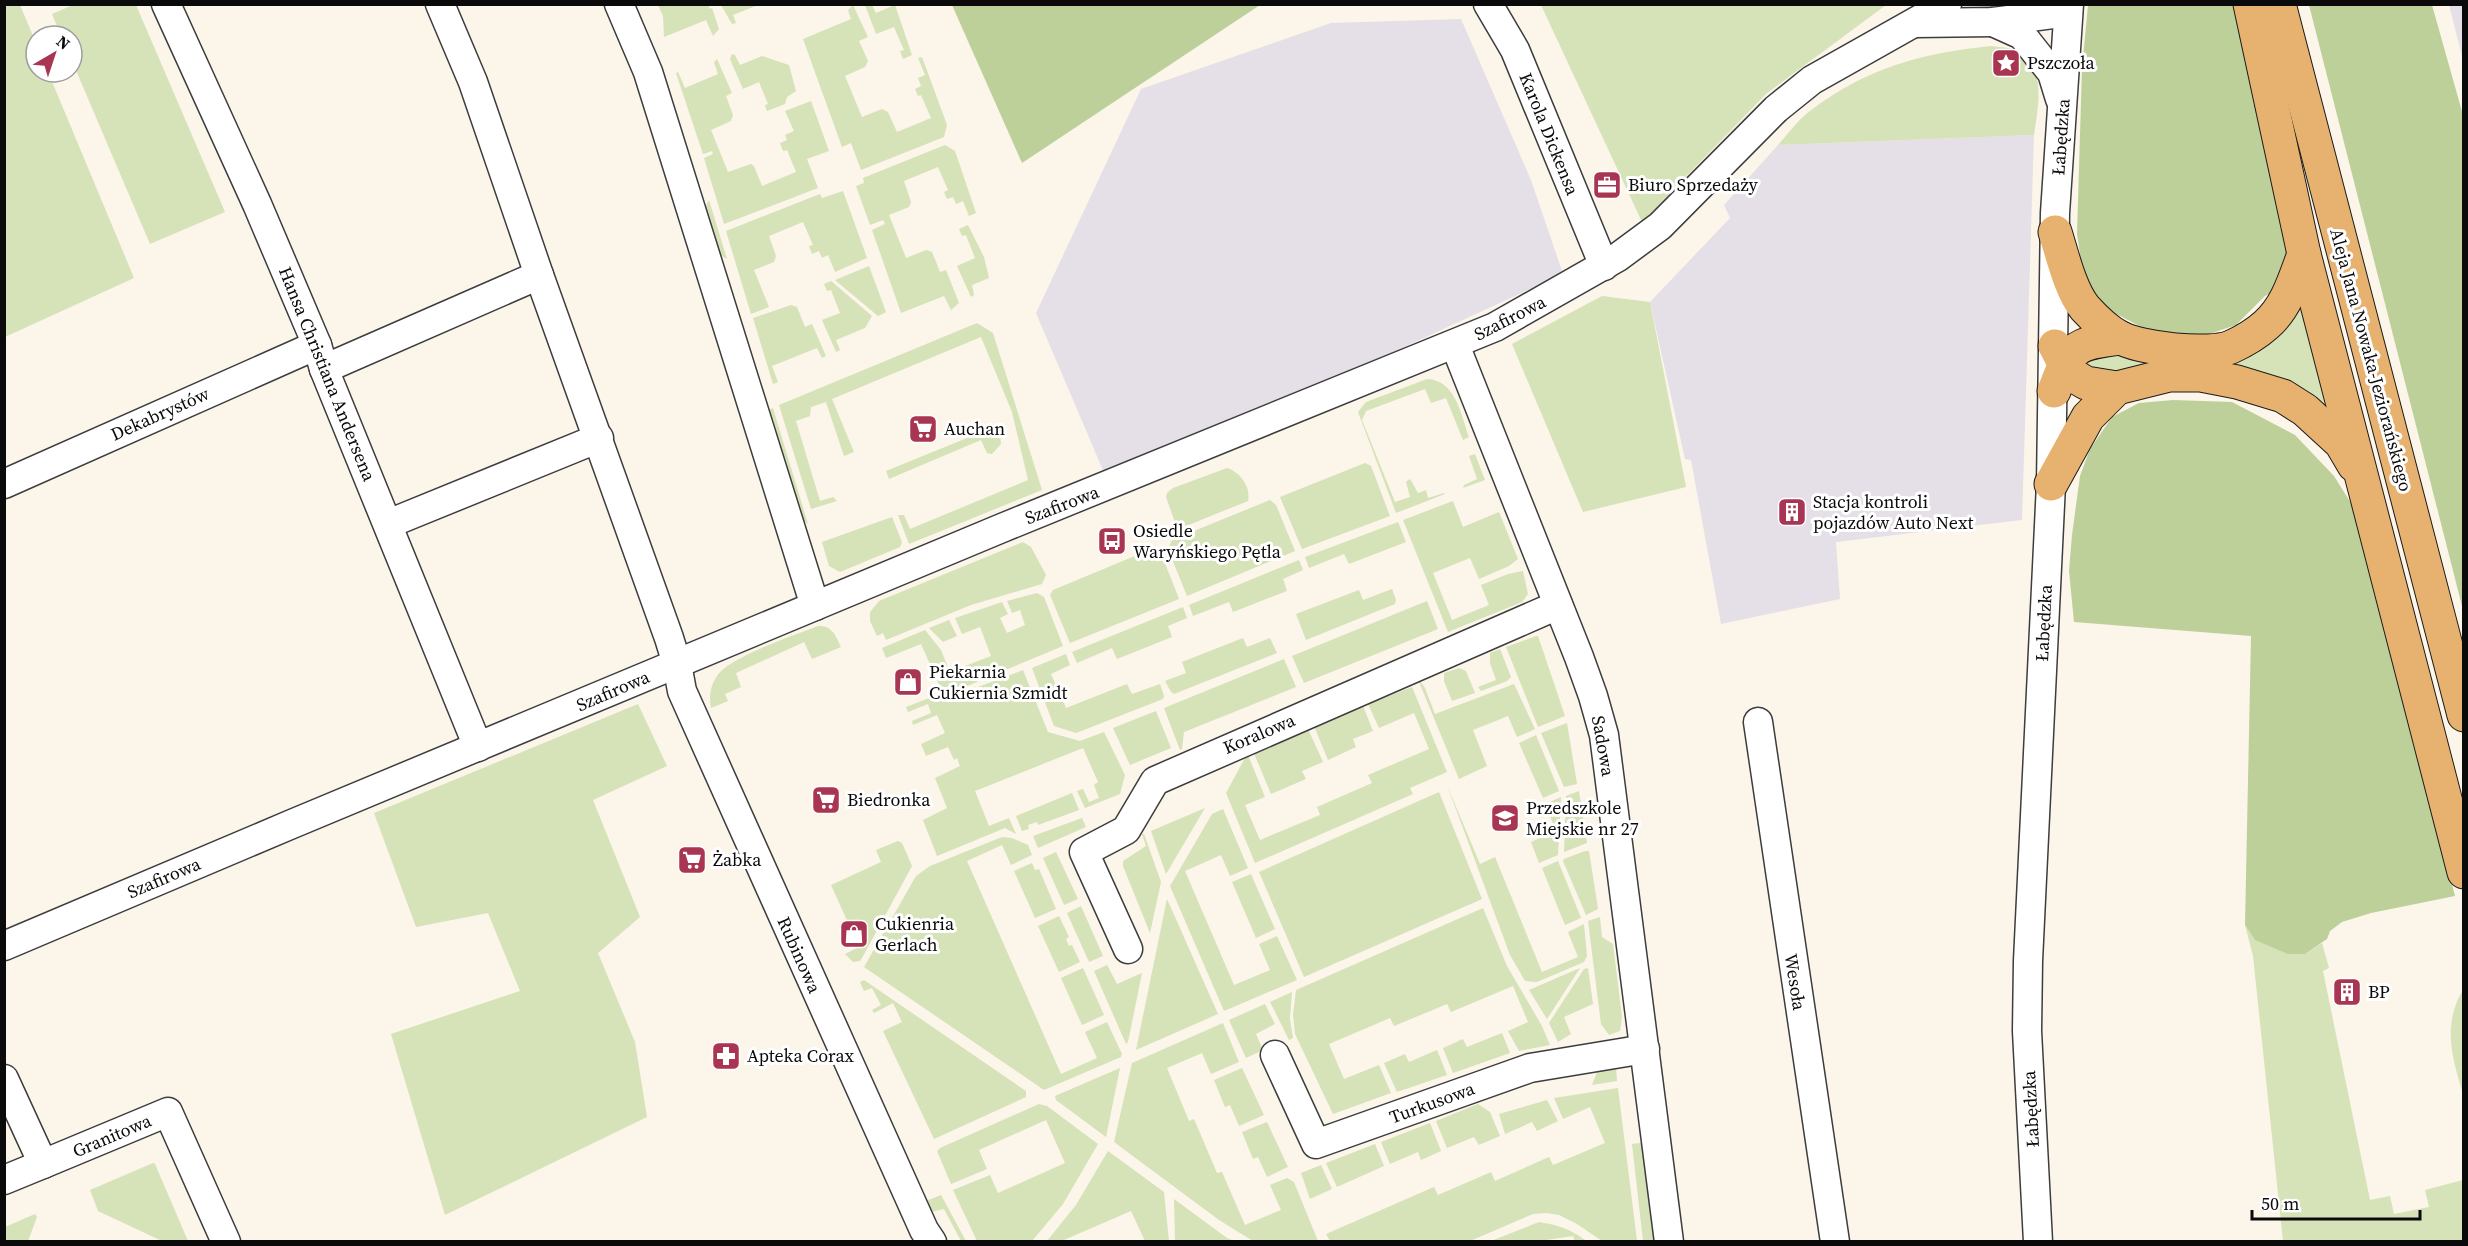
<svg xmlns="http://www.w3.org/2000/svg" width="2468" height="1246" font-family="'Source Serif 4',serif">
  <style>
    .industrial { fill: #e5dfe8 }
    .green { fill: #d6e2b8 }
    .forest { fill: #bdd09a }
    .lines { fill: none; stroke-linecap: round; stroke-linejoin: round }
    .minor-casing { stroke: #3d3d3d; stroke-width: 31 }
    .major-casing { stroke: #1b1b1b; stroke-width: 35 }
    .minor { stroke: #fff; stroke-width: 28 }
    .major { stroke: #e7b26f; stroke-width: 33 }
    .labels { text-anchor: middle; stroke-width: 6; stroke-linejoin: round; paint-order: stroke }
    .poi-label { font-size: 18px; fill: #0a0a0a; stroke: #fff; text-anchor: start }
    .street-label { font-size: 18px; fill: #0a0a0a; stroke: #fff }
  </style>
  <rect width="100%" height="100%" fill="#fcf5ea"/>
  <g class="industrial">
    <polygon points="2449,5 2463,5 2463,60"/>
    <polygon points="1461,19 1531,180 1563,274 1332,380 1105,475 1036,313 1141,89 1331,23"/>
    <polygon points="2034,135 2022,520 1836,542 1840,599 1721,624 1691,460 1685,459 1650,302 1730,218 1724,205 1778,145"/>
  </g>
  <g class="green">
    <polygon points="75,4 136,5 225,212 150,244 72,61 72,36 61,36 52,14"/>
    <polygon points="4,5 20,5 36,43 36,72 48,72 134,278 5,337"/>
    <polygon points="658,5 708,5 710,9 712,8 719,29 713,36 706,20 664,37 663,16"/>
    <polygon points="721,5 758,5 733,15 736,23 732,24"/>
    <polygon points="853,5 868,37 859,41 868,61 865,67 845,76 862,117 882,109 888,112 897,132 931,118 921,95 918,96 915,89 921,86 918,78 925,75 918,58 922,57 947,125 944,137 861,170 851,143 842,147 803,39 851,19 848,10"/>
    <polygon points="865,5 872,5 876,13 895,5 912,55 903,59 900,51 904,50 894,27 876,34"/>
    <polygon points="1541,5 1886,5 1766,94 1642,222"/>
    <path d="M1991,46C1998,47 2008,47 2014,50C2048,66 2038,106 2034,135L1778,145C1788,134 1798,120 1810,111C1866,68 1922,53 1991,46Z"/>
    <polygon points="732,54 735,55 740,65 762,56 789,65 796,91 787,97 785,104 767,111 765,105 768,104 759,82 743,89 730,59"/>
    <polygon points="717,59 732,93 726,96 733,115 731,121 711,130 728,172 751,164 754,166 762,186 796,172 787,150 783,151 780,143 787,140 785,135 794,131 785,111 811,101 829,151 807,159 818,188 724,224 704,158 713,154 712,151 703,154 676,73 678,72 685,88 718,74 714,62"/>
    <polygon points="945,145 955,151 976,213 969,216 963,201 956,204 953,197 947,199 944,192 948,190 938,167 904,181 911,202 909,207 889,215 906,258 926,250 932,252 940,272 946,270 959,303 951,310 944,296 901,313 872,230 885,224 883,220 870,225 856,186 864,183 863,178"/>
    <polygon points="843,191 867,258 835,272 828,255 822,258 819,251 812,254 809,246 813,245 803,222 769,236 776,256 774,262 754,270 769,307 751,314 726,231 820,194 822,198"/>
    <polygon points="709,200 727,259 716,253 703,211"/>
    <polygon points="968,225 984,257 989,278 972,285 974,295 971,297 957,266 975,258 966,235 962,236 959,229"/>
    <polygon points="869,266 886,312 878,316 835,280"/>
    <polygon points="831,281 872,316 865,328 836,340 840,350 836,352 822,320 840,313 831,290 827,291 824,284"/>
    <polygon points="2303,294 2337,424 2283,388 2117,376 2080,364 2092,351 2175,361"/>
    <polygon points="1602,296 1650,302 1686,487 1583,512 1512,344"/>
    <polygon points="791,305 797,307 805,327 812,324 826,356 822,358 817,348 772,366 778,382 773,384 753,318"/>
    <polygon points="977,323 993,333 1042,490 909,544 898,515 904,515 910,529 1028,480 1012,412 981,337 832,399 854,452 844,456 826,402 811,407 810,416 796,421 820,501 833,497 837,501 811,509 779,405"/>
    <path d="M1427,379C1456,380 1461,415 1469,437L1463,440L1446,398L1431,403L1425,389L1366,411L1362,420L1395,502L1410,497L1406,482L1410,479L1418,493L1426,490L1428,498L1444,493L1445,494L1396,513L1358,412L1366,402Z"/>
    <polygon points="773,408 808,524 801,519 765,412"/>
    <polygon points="999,425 1001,444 992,454 987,453 981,440 889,479 886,471"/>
    <polygon points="1475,454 1485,480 1463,488 1464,485 1477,479 1469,456"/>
    <polygon points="1365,463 1371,466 1390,516 1302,549 1280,497"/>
    <path d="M1227,468C1240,472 1251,487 1248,501L1181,528L1176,525L1166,497L1167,493L1173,488Z"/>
    <polygon points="1270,500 1276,505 1295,551 1187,596 1168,549 1172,540"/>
    <polygon points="1453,501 1463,527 1499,512 1518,559 1509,566 1479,579 1470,558 1433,573 1452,620 1489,605 1481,585 1508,574 1523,571 1528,594 1522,602 1448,632 1403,520"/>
    <polygon points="892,517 902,542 900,547 840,572 829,566 822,542"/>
    <polygon points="1398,522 1406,542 1349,564 1344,554 1309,568 1305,557"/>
    <polygon points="1023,542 1031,547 1046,575 1042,584 971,605 886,640 883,633 877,636 870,621 870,612 879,601"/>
    <polygon points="1154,548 1161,553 1179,599 1070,643 1050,595 1053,590"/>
    <polygon points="1299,560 1303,570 1283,579 1287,591 1233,612 1229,602 1193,616 1189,605"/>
    <polygon points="1392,589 1396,600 1395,604 1306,640 1296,614 1359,590 1363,600"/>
    <polygon points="1037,593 1044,597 1063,646 948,694 942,691 921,644 886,658 882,648 925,630 941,650 950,672 991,656 980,627 962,634 955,618 1002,602 1008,614 1000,618 1007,633 1025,625 1020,610 1012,613 1007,601"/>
    <polygon points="1427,601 1438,629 1304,683 1292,656"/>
    <polygon points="1183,607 1187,618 1168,626 1172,637 1117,659 1112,648 1077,663 1072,652"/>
    <polygon points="949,620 957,636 943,642 929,628"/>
    <path d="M818,626C832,625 836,636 841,647L812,659L804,642L736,673L741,687L725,694L728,701L711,708C709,697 710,686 717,676C729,657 795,635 818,626Z"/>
    <polygon points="1536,636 1538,636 1565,716 1538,727 1506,647"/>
    <polygon points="1243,638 1247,647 1270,638 1277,653 1174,694 1171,692 1165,681 1186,673 1182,662"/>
    <polygon points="1500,649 1511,677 1507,681 1481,691 1478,687 1496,680 1490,663 1490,653"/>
    <polygon points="1066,654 1070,665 1051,674 1066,708 1127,684 1132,694 1160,684 1164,696 1163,699 1076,733 1054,726 1032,668"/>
    <polygon points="1284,659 1296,687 1184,732 1182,749 1180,750 1164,708"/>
    <polygon points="1459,668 1466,671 1475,693 1452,701 1444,681 1444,673"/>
    <polygon points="1023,670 1048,732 1080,741 1104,732 1125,775 1120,794 1085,808 1077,791 1083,789 1089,802 1099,798 1094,785 1098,782 1083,748 975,791 989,826 1009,818 1016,834 1005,828 937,856 923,820 947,808 935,778 960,766 957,758 954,760 948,747 926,756 921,744 945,733 937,715 913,725 912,721 931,713 928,704 908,712 906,707 937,695 946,699"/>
    <polygon points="1417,677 1425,688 1435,714 1514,684 1535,729 1517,737 1508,716 1473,730 1487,766 1459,779"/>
    <polygon points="1412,687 1447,772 1410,788 1413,794 1255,863 1226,793 1246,756 1248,755 1265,797 1245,805 1260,840 1320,815 1317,807 1372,783 1368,775 1429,749 1414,713 1379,728 1368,704"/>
    <polygon points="638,704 667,766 593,800 640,917 598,953 635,1042 647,1117 445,1215 391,1034 520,991 488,913 416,927 374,813"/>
    <polygon points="1363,706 1373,731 1353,739 1356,747 1328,760 1314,726"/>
    <polygon points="1156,711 1171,748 1130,765 1113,728"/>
    <polygon points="1567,723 1577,784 1564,787 1541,733"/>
    <polygon points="1308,729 1323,762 1302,771 1306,779 1271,794 1253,751"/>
    <polygon points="1536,735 1559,791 1543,798 1519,743"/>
    <polygon points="1447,785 1480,864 1495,857 1542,972 1578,957 1568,932 1584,924 1587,956 1584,962 1537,982 1525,981 1510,955"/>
    <polygon points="1579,791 1587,843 1564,852 1566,796"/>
    <polygon points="1439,792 1482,899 1304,977 1259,872"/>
    <polygon points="1072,793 1079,810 1038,825 1037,822 1028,825 1029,829 1022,831 1016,816"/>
    <polygon points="1561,797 1558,855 1539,863 1531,842 1556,831 1545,804"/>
    <polygon points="1205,808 1166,874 1151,831"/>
    <polygon points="1223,809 1248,868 1230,876 1221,855 1185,871 1234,985 1270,970 1259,944 1277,936 1297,980 1224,1011 1170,886 1212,814"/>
    <polygon points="1082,818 1086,827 1038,848 1033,836"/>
    <polygon points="1142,834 1144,834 1161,882 1150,933 1123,866 1123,861 1146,846"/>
    <polygon points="1002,837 1012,838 1028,845 1032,855 1011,865 1002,845 967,861 1061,1074 1097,1058 1085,1032 1107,1022 1122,1054 1121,1057 1044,1090 864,967 916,876 930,866"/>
    <polygon points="898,841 902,843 912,866 862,958 860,961 853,962 845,954 859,947 831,885 881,862 876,850"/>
    <polygon points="1585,851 1589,851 1598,909 1586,915 1563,861 1564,859"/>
    <polygon points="1056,852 1078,899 1064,905 1043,858"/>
    <polygon points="1558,861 1581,918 1565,925 1542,868"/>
    <polygon points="1032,863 1035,870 1039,869 1056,909 1035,918 1014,871"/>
    <polygon points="1251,874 1275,929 1256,938 1232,882"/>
    <polygon points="1167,899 1218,1014 1136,1050"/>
    <polygon points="1081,906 1103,956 1089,962 1067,913"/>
    <polygon points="1483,908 1507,966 1542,1026 1550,1045 1519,1051 1508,1031 1528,1022 1513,986 1451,1012 1447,1004 1394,1026 1390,1018 1329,1044 1344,1079 1379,1065 1391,1093 1333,1114 1295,1034 1293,1015 1296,990"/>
    <polygon points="1059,916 1069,937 1066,939 1069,946 1072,945 1080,962 1059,972 1038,926"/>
    <polygon points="1600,917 1602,937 1613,944 1622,1017 1620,1031 1609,1035 1601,1024 1588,921"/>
    <polygon points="2245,925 2255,940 2305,954 2322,943 2329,968 2323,971 2370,1200 2390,1196 2394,1214 2429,1207 2425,1190 2463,1180 2463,1241 2283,1241 2253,956"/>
    <polygon points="1107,965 1117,984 1142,973 1128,1042 1126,1044 1094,971"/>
    <polygon points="1083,968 1104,1015 1082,1025 1061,978"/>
    <polygon points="1580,968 1547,1019 1529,990"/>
    <polygon points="1588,968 1593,1004 1564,1017 1571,1034 1558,1042 1549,1023 1584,969"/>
    <polygon points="864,980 1026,1091 1026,1097 934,1139 883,1031 902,1022 893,1003 874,1013 872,1010 881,1005 872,988 864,991 860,982"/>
    <path d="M2463,990V1094C2452,1057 2442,1025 2463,990Z"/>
    <polygon points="1292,992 1290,1019 1293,1038 1289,1040 1270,1002"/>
    <polygon points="1265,1004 1275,1024 1256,1034 1263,1050 1246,1058 1229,1020"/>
    <polygon points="1223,1023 1239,1062 1211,1074 1202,1053 1167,1068 1189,1121 1194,1119 1217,1173 1222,1172 1245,1225 1281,1210 1270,1185 1287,1178 1294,1182 1318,1241 1253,1241 1219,1220 1114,1142 1132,1063"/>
    <polygon points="1502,1033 1510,1053 1453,1073 1443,1048 1463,1039 1467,1047"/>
    <polygon points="1437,1050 1447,1075 1397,1092 1384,1063 1405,1054 1409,1062"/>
    <polygon points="1616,1066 1617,1081 1592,1085 1599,1067"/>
    <polygon points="1120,1068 1106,1137 1056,1100 1055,1096"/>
    <polygon points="1242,1068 1264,1115 1239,1126 1230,1105 1225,1107 1214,1080"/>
    <polygon points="1618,1088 1637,1241 1602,1241 1577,1224 1559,1215 1547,1213 1533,1214 1470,1241 1330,1241 1326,1234 1434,1187 1438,1195 1491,1172 1495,1181 1549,1157 1553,1165 1605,1143 1590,1107 1563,1119 1554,1098"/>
    <polygon points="1547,1100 1558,1121 1537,1131 1532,1122 1505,1134 1499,1114"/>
    <polygon points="1039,1104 1047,1106 1098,1144 1063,1204 1032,1241 977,1241 953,1190 990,1175 998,1193 1065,1163 1046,1120 979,1150 987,1169 951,1184 937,1151 940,1148"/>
    <polygon points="1478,1104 1490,1112 1500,1136 1479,1145 1474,1137 1447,1148 1436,1121"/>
    <polygon points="1267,1122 1288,1167 1267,1177 1258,1157 1253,1159 1242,1132"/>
    <polygon points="1430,1123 1441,1151 1421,1160 1418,1152 1390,1164 1381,1142"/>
    <polygon points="1648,1142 1659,1241 1643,1241 1632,1144"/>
    <polygon points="1375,1144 1384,1166 1337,1187 1326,1163"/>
    <polygon points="1108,1151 1164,1192 1169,1241 1145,1241 1131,1211 1064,1240 1064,1241 1047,1241 1076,1205"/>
    <polygon points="153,1163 155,1164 188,1241 162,1241 98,1211 90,1190"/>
    <polygon points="1321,1165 1332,1189 1310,1199 1301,1173"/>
    <polygon points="941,1195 966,1241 961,1241 944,1209 931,1212 926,1201"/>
    <polygon points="1174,1199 1227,1238 1234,1241 1175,1241"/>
    <polygon points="35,1214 37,1217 28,1241 5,1241 5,1227"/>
    <path d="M1539,1222C1558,1225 1571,1229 1586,1241H1575L1573,1236L1540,1241H1491Z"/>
  </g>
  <g class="forest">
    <polygon points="952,5 1260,5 1022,163"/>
    <polygon points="2088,5 2236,5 2287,229 2286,261 2273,292 2265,296 2236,325 2200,337 2156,335 2111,311 2084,282 2077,234 2082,68"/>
    <polygon points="2309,5 2432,5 2463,115 2463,610"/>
    <polygon points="2173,400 2232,402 2295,435 2334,476 2354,508 2455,896 2371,913 2342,922 2330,931 2327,939 2305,954 2288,954 2255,940 2245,925 2251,636 2074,622 2069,571 2072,535 2080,476 2090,449 2112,417 2139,403"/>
  </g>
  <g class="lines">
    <g class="minor-casing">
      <g id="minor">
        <polyline points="166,4 257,204 317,345 324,369 478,747"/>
        <polyline points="440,4 473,82 539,275 669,638 677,664 682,691 924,1230 932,1242"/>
        <polyline points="619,4 648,72 815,606"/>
        <polyline points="1488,4 1515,50 1604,266"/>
        <polyline points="1993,22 2022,35 2052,73 2060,99"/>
        <polyline points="1915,23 1993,22 2068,12"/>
        <polyline points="1455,345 1579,657 1593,696 1604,735 1669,1242"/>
        <polyline points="324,369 539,275"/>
        <polyline points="4,484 317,345"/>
        <polyline points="388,524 599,438"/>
        <polyline points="1758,722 1835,1242"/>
        <polyline points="4,946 292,824 1002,528 1495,327 1618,257 1660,226 1776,109 1812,80 1947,4"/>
        <polyline points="1128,949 1084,852 1126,830 1155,781 1558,605"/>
        <polyline points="1275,1055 1316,1144 1530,1068 1645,1049"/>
        <polyline points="4,1079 43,1164 168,1112 226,1242"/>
        <polyline points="4,1180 43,1164"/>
        <polyline points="2038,1242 2027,1031 2028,961 2051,484 2055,213 2069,4"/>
      </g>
    </g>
    <g class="major-casing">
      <g id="major">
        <polyline points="2250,4 2304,254 2464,872"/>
        <polyline points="2279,4 2464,715"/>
        <path d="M2055,232C2062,254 2070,290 2085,308C2095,319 2106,330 2119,337C2140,349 2210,356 2231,347C2242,342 2257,333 2266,325C2287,307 2295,278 2304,254"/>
        <polyline points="2055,346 2069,373 2086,383 2117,388"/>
        <path d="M2054,391C2070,348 2073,343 2121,338"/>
        <polyline points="2051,484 2088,417 2117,388 2169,375 2201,375 2237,382 2283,396 2305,410 2341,443 2354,465"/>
      </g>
    </g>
    <use href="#minor" class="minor"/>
    <use href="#major" class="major"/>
  </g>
  <defs>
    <g id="sight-square" transform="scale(1.5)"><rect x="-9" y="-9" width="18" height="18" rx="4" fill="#a83551" stroke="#fff"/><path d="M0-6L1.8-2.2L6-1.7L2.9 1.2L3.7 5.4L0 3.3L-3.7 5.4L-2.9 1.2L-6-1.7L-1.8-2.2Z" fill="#fff"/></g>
    <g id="office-square" transform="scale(1.5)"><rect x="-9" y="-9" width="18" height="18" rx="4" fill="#a83551" stroke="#fff"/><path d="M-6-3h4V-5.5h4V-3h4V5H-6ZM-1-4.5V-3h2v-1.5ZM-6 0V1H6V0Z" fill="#fff"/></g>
    <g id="supermarket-square" transform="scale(1.5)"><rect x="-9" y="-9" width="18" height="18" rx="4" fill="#a83551" stroke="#fff"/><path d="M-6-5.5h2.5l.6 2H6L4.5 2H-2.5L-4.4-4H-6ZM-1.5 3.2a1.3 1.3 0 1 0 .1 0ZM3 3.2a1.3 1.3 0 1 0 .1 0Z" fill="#fff"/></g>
    <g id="building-square" transform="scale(1.5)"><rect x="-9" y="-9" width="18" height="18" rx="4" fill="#a83551" stroke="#fff"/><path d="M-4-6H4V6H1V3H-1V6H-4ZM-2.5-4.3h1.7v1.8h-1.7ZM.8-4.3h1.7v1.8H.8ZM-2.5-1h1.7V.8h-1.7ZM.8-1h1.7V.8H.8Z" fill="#fff"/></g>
    <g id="bus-square" transform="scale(1.5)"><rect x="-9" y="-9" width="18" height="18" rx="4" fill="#a83551" stroke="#fff"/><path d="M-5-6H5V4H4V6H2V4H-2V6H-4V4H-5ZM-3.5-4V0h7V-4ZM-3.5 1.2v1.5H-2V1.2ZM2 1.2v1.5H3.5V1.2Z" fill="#fff"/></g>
    <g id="shop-square" transform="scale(1.5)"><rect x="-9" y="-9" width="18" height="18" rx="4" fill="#a83551" stroke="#fff"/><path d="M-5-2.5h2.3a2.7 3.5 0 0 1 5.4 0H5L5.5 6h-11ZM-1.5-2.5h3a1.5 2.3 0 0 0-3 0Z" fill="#fff"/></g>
    <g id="school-square" transform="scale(1.5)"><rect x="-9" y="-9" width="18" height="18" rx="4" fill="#a83551" stroke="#fff"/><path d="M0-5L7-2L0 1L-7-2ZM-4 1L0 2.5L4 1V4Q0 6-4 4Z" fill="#fff"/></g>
    <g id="pharmacy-square" transform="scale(1.5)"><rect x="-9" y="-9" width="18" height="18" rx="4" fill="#a83551" stroke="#fff"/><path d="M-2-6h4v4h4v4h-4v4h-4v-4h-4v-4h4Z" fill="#fff"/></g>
  </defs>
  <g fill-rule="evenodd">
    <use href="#sight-square" x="2006" y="63"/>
    <use href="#office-square" x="1607" y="185"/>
    <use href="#supermarket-square" x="923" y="429"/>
    <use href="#building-square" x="1792" y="512"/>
    <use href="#bus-square" x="1112" y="541"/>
    <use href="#shop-square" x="908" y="682"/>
    <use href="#supermarket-square" x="826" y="800"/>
    <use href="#school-square" x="1505" y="818"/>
    <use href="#supermarket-square" x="692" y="860"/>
    <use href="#shop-square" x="854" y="934"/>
    <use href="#building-square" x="2347" y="992"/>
    <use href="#pharmacy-square" x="726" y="1056"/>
  </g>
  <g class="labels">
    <g class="poi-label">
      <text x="2027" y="69">Pszczoła</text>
      <text x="1628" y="191">Biuro Sprzedaży</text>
      <text x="944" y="435">Auchan</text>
      <text x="1813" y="508">Stacja kontroli<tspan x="1813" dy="21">pojazdów Auto Next</tspan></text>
      <text x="1133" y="537">Osiedle<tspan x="1133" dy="21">Waryńskiego Pętla</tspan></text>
      <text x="929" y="678">Piekarnia<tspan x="929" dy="21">Cukiernia Szmidt</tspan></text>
      <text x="847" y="806">Biedronka</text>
      <text x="1526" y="814">Przedszkole<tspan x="1526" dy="21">Miejskie nr 27</tspan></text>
      <text x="713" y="866">Żabka</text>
      <text x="875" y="930">Cukienria<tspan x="875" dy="21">Gerlach</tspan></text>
      <text x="2368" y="998">BP</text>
      <text x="747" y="1062">Apteka Corax</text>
    </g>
    <g class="street-label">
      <text transform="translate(1549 134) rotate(68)" y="6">Karola Dickensa</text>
      <text transform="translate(2061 137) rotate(-86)" y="6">Łabędzka</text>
      <text transform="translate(1510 318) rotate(-27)" y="6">Szafirowa</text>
      <text transform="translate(2371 360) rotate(75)" y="6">Aleja Jana Nowaka-Jeziorańskiego</text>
      <text transform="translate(327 374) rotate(68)" y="6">Hansa Christiana Andersena</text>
      <text transform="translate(160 414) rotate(-24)" y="6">Dekabrystów</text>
      <text transform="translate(1062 505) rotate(-21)" y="6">Szafirowa</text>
      <text transform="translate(2044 623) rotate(-87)" y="6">Łabędzka</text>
      <text transform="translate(613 691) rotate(-23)" y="6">Szafirowa</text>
      <text transform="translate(1259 734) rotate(-23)" y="6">Koralowa</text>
      <text transform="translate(1603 746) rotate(80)" y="6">Sadowa</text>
      <text transform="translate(164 878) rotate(-23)" y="6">Szafirowa</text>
      <text transform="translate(799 955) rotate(66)" y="6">Rubinowa</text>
      <text transform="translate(1795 982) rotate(81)" y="6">Wesoła</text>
      <text transform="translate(1432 1103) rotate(-20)" y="6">Turkusowa</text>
      <text transform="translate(2031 1109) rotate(-93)" y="6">Łabędzka</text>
      <text transform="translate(112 1136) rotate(-23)" y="6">Granitowa</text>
    </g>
  </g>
  <rect width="2468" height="1246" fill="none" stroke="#0a0a0a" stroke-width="12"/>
  <g transform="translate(54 54) rotate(39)"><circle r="28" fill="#ffffff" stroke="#9d9d9d" stroke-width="1.5"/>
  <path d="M0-4.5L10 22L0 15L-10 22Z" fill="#a83551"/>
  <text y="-9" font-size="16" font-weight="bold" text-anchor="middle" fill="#0a0a0a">N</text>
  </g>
  <path d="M2252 1210v9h168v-9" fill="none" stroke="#0a0a0a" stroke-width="3"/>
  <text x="2261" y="1210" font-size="18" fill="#0a0a0a" stroke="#ffffff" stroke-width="4.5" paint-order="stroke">50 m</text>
</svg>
